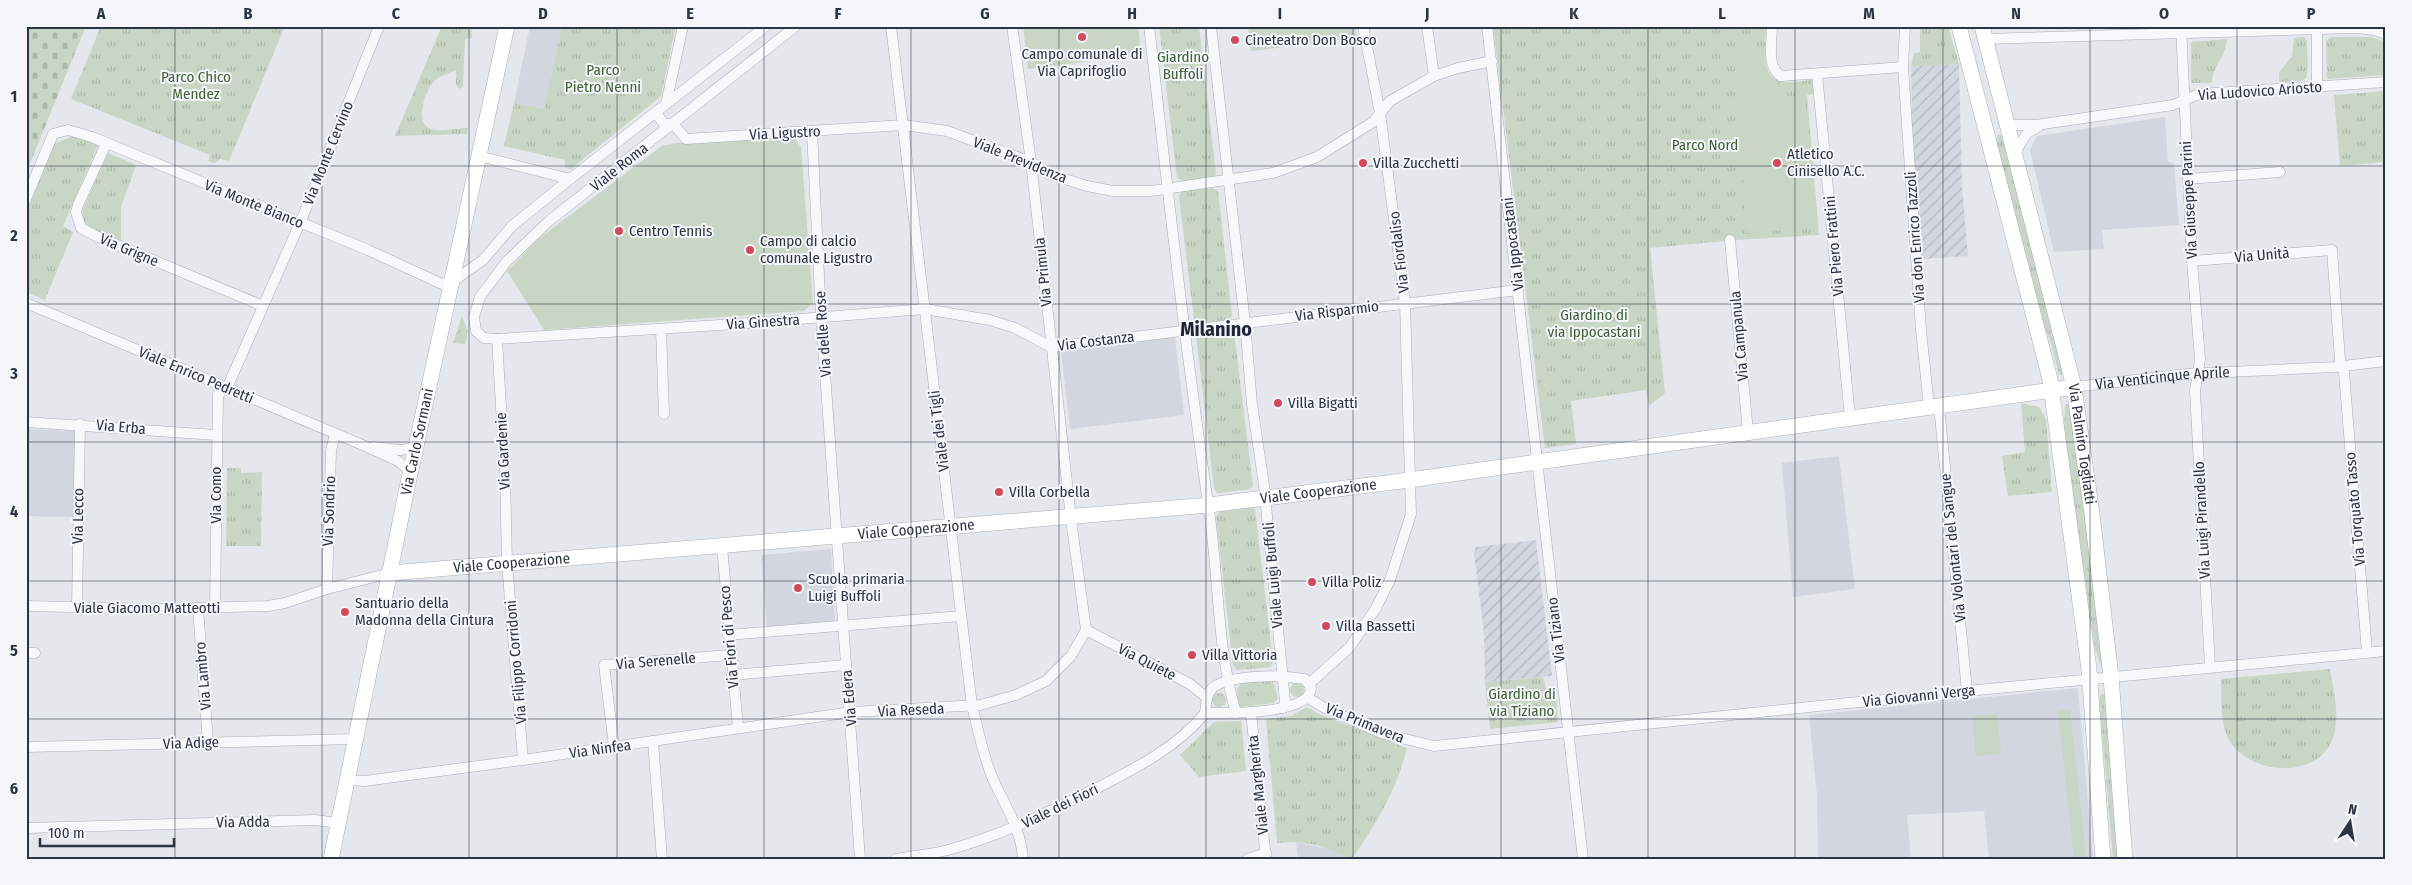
<svg xmlns="http://www.w3.org/2000/svg" width="2412" height="885" font-family="'Fira Sans Condensed',sans-serif">
  <style>
    .built { fill: #d2d6de }
    .industrial { fill: url(#industrial-furrows) }
    .grass { fill: url(#grass-tufts) }
    .cemetery { fill: url(#cemetery-stones) }
    .garden { fill: #c9d6c5 }
    .lines { fill: none; stroke-linecap: round; stroke-linejoin: round }
    .street-casing { stroke: #a9aeb7; stroke-width: 11 }
    .secondary-casing { stroke: #a9aeb7; stroke-width: 16 }
    .street { stroke: #f7f8fa; stroke-width: 10 }
    .secondary { stroke: #fff; stroke-width: 15 }
    .grid { fill: none; stroke: #2b3445; stroke-width: 1; stroke-opacity: 0.55 }
    .poi-dot { fill: #d1495b; stroke: #f4f6f9; stroke-width: 2 }
    .labels { text-anchor: middle; stroke-width: 4; stroke-linejoin: round; paint-order: stroke }
    .poi-label { font-size: 15px; fill: #2b3445; stroke: #f4f6f9; text-anchor: start }
    .park-label { font-size: 15px; fill: #3f6138; stroke: #f4f6f9 }
    .street-label { font-size: 15px; fill: #2b3445; stroke: #f4f6f9 }
    .district-label { font-size: 20px; font-weight: bold; fill: #1d2536; stroke: #f4f6f9 }
    .neatline { fill: none; stroke: #2b3445; stroke-width: 2 }
    .grid-label { font-size: 16px; text-anchor: middle; font-weight: bold; fill: #2b3445 }
  </style>
  <defs>
    <pattern id="industrial-furrows" width="10" height="10" patternUnits="userSpaceOnUse" patternTransform="scale(1.25)"><rect width="10" height="10" fill="#d2d6de"/><path d="M-1 1l2-2M0 10L10 0M9 11l2-2" fill="none" stroke="#b4b8c0"/></pattern>
    <pattern id="grass-tufts" width="24" height="20" patternUnits="userSpaceOnUse" patternTransform="scale(1.25)"><rect width="24" height="20" fill="#c9d6c5"/><path d="M3 7l-1-3M5 7V3M7 7l1-3M15 17l-1-3M17 17v-4M19 17l1-3" fill="none" stroke="#adb8ab"/></pattern>
    <pattern id="cemetery-stones" width="16" height="16" patternUnits="userSpaceOnUse" patternTransform="scale(1.25)"><rect width="16" height="16" fill="#c9d6c5"/><path d="M2 7V4a2 2 0 0 1 4 0v3zM10 15v-3a2 2 0 0 1 4 0v3z" fill="#adb8ab"/></pattern>
  </defs>
  <rect width="100%" height="100%" fill="#e4e7ec"/>
  <g class="built">
    <polygon points="530,26 562,26 544,109 514,103"/>
    <polygon points="2165,117 2168,161 2174,164 2179,225 2102,230 2104,249 2054,252 2030,150 2037,136"/>
    <polygon points="1175,337 1184,415 1070,429 1061,351"/>
    <polygon points="26,429 76,431 73,517 26,516"/>
    <polygon points="1839,456 1855,589 1793,597 1782,463"/>
    <polygon points="831,549 835,622 767,627 761,555"/>
    <polygon points="2078,688 2093,859 1989,859 1984,811 1907,815 1911,859 1818,859 1817,796 1809,715"/>
    <polygon points="1296,842 1329,849 1351,859 1298,859"/>
  </g>
  <g class="industrial">
    <polygon points="1959,64 1962,186 1968,256 1922,259 1913,161 1911,66"/>
    <polygon points="1536,540 1552,676 1485,682 1484,633 1474,553 1476,547"/>
  </g>
  <g class="grass">
    <polygon points="101,26 285,26 229,161 220,159 214,163 208,161 210,155 71,99"/>
    <path d="M442,26H471L472,38L465,39L463,87L459,89L456,84V70C450,73 440,76 435,80C426,89 414,121 429,128C438,133 457,128 468,128L467,134L395,136Z"/>
    <polygon points="562,26 676,26 661,96 571,169 565,168 565,160 504,146 514,103 544,109"/>
    <polygon points="1159,26 1199,26 1216,174 1214,178 1182,181 1177,178"/>
    <path d="M1493,26H1766C1766,41 1759,76 1780,81C1789,83 1802,81 1812,80L1814,94L1807,95L1819,235L1736,240L1650,248L1665,393L1649,406L1646,390L1571,401L1576,444L1545,448Z"/>
    <polygon points="1920,26 1948,26 1959,64 1911,66 1914,53 1920,52"/>
    <polygon points="2330,37 2371,37 2386,42 2386,75 2327,79 2326,41"/>
    <polygon points="2294,38 2304,37 2307,41 2308,68 2306,78 2301,81 2279,82 2279,73 2292,56"/>
    <path d="M2227,39C2226,58 2213,63 2212,83H2191V42Z"/>
    <polygon points="2386,91 2386,162 2340,166 2334,95"/>
    <polygon points="1998,135 2003,135 2065,374 2059,375 2051,343 2041,318 1996,141"/>
    <polygon points="73,136 98,145 63,226 73,232 45,300 26,292 26,213 54,144"/>
    <polygon points="108,153 136,165 121,207 121,242 92,229 84,222 82,211"/>
    <polygon points="1213,188 1218,191 1232,316 1230,320 1197,324 1194,319 1179,196 1182,191"/>
    <polygon points="462,316 468,332 465,344 453,343"/>
    <polygon points="1231,329 1234,332 1253,486 1251,489 1217,493 1214,488 1196,336 1197,333"/>
    <polygon points="2021,403 2039,407 2046,419 2052,492 2008,496 2002,456 2025,452"/>
    <polygon points="2065,404 2070,404 2106,667 2102,668 2095,649 2064,429"/>
    <polygon points="227,468 241,468 241,473 262,472 261,546 226,546"/>
    <polygon points="1251,507 1255,509 1273,661 1271,667 1237,670 1233,665 1216,517 1220,511"/>
    <path d="M2330,669C2333,689 2340,714 2334,734C2323,780 2253,776 2231,743C2219,725 2222,699 2221,679Z"/>
    <polygon points="1543,677 1546,688 1556,693 1558,722 1490,729 1485,682"/>
    <polygon points="1273,681 1278,698 1274,703 1241,707 1238,704 1237,689 1241,683"/>
    <circle cx="1297" cy="690" r="7"/>
    <circle cx="1219" cy="700" r="7"/>
    <polygon points="2105,693 2120,859 2113,859 2099,696"/>
    <path d="M1307,707L1319,714L1407,748C1395,794 1378,820 1352,859L1318,845L1296,842L1277,843L1266,719L1291,716Z"/>
    <polygon points="1241,721 1246,771 1199,777 1180,755 1214,722"/>
  </g>
  <polygon class="cemetery" points="26,26 86,26 26,173"/>
  <g class="garden">
    <polygon points="1023,26 1138,26 1141,55 1028,69"/>
    <polygon points="1263,26 1355,26 1358,38 1251,51 1248,28"/>
    <polygon points="1758,49 1758,65 1765,65 1768,75 1777,82 1779,99 1805,97 1818,228 1746,233 1735,50"/>
    <polygon points="794,138 801,147 813,303 804,311 544,330 507,271 537,240 662,146 676,143"/>
    <polygon points="2070,710 2086,859 2074,859 2058,711"/>
    <polygon points="1997,714 2001,754 1976,756 1972,716"/>
  </g>
  <g class="lines">
    <g class="street-casing">
      <g id="street">
        <polyline points="796,26 549,221 507,261 480,297 474,317 476,331 484,338 497,339 736,324 925,309 990,320 1015,328 1051,347 1518,290"/>
        <path d="M891,26L972,706C978,730 983,754 992,777C1004,804 1021,828 1023,859"/>
        <path d="M1149,26C1167,185 1185,345 1208,503C1219,572 1216,645 1236,713"/>
        <polyline points="1211,26 1245,323 1252,404 1264,485 1285,701 1283,708"/>
        <polyline points="1427,26 1434,76"/>
        <polyline points="1487,26 1583,859"/>
        <path d="M1772,26C1772,43 1766,66 1781,76L1903,67"/>
        <polyline points="1905,26 1903,67 1921,330 1929,407"/>
        <polyline points="2181,26 2192,261 2200,359 2195,391 2210,667"/>
        <polyline points="2317,26 2317,87"/>
        <polyline points="1985,39 2357,28 2374,30 2386,34"/>
        <polyline points="1817,74 1850,418"/>
        <polyline points="666,104 683,26"/>
        <polyline points="656,113 664,124 673,124"/>
        <polyline points="673,124 686,139 903,125 947,131 1031,162 1049,174 1087,186 1113,191 1151,191 1273,173 1317,157 1373,122 1390,101 1434,76 1458,68 1492,61"/>
        <polyline points="2007,125 2036,125 2173,105 2199,94 2386,82"/>
        <polyline points="812,131 821,317 860,859"/>
        <polyline points="106,144 78,205 76,212 81,228 98,237 263,306"/>
        <polyline points="2015,153 2027,133 2038,127"/>
        <polyline points="479,156 570,179"/>
        <polyline points="2188,179 2280,172"/>
        <polyline points="26,199 53,134 68,130 92,137 368,250 442,284 452,282 483,260 512,226 570,179 766,26"/>
        <polyline points="1730,240 1748,432"/>
        <polyline points="2192,261 2332,250 2340,360 2344,373 2367,652"/>
        <polyline points="26,303 365,446 398,461 410,471"/>
        <polyline points="661,329 664,414"/>
        <polyline points="497,339 505,474 507,563 523,760"/>
        <path id="s1" d="M2074,387L2186,374L2335,367L2386,361"/>
        <polyline points="1939,406 1967,691"/>
        <polyline points="26,422 216,435"/>
        <polyline points="373,447 400,450 415,448"/>
        <polyline points="722,546 738,728"/>
        <polyline points="327,589 331,451 335,434"/>
        <polyline points="26,606 161,609 268,606 285,603 327,589 390,573"/>
        <polyline points="77,608 80,424"/>
        <polyline points="198,608 208,743"/>
        <polyline points="215,608 218,394 227,388 303,216 379,26"/>
        <polyline points="1086,630 1190,684 1207,698"/>
        <polyline points="728,635 961,616"/>
        <polyline points="26,653 35,653"/>
        <polyline points="732,675 846,665"/>
        <path d="M1278,676L1305,679L1311,688C1311,715 1226,713 1205,713C1206,706 1206,697 1210,691C1220,676 1261,677 1278,676Z"/>
        <polyline points="1310,683 1350,647 1376,608 1390,580 1411,514 1405,303 1380,113 1363,26"/>
        <polyline points="1308,698 1323,707 1381,733 1434,746 1848,703 1955,694 1967,691 2386,651"/>
        <polyline points="1251,712 1266,859"/>
        <polyline points="653,741 662,859"/>
        <polyline points="614,746 604,665 730,655"/>
        <polyline points="26,747 356,739"/>
        <polyline points="348,780 365,781 523,760 851,712 980,705 1016,695 1046,681 1071,656 1086,630 1072,527 1031,162 1012,26"/>
        <polyline points="26,828 315,820 339,823"/>
        <path d="M895,859C913,856 931,854 948,850C1002,835 1050,812 1099,787C1136,768 1179,746 1205,713"/>
        <polyline points="1247,859 1266,853"/>
      </g>
    </g>
    <g class="secondary-casing">
      <g id="secondary">
        <polyline points="1959,26 2050,379 2089,669 2103,859"/>
        <path id="s2" d="M1982,26L2074,387L2092,514L2111,677L2125,859"/>
        <path id="s3" d="M390,573L1209,505L1402,481L2074,387"/>
        <path id="s4" d="M331,859L407,488L507,26"/>
      </g>
    </g>
    <use href="#street" class="street"/>
    <use href="#secondary" class="secondary"/>
  </g>
  <path class="grid" d="M175,26V859M322,26V859M469,26V859M617,26V859M764,26V859M911,26V859M1059,26V859M1206,26V859M1353,26V859M1501,26V859M1648,26V859M1795,26V859M1943,26V859M2090,26V859M2237,26V859M26,166H2386M26,304H2386M26,442H2386M26,581H2386M26,719H2386"/>
  <g class="poi-dot">
    <circle cx="1082" cy="37" r="5"/>
    <circle cx="1235" cy="40" r="5"/>
    <circle cx="1363" cy="163" r="5"/>
    <circle cx="1777" cy="163" r="5"/>
    <circle cx="619" cy="231" r="5"/>
    <circle cx="750" cy="250" r="5"/>
    <circle cx="1278" cy="403" r="5"/>
    <circle cx="999" cy="492" r="5"/>
    <circle cx="1312" cy="582" r="5"/>
    <circle cx="798" cy="588" r="5"/>
    <circle cx="345" cy="612" r="5"/>
    <circle cx="1326" cy="626" r="5"/>
    <circle cx="1192" cy="655" r="5"/>
  </g>
  <g class="labels">
    <g class="poi-label">
      <text x="1245" y="45">Cineteatro Don Bosco</text>
      <text x="1082" y="59" text-anchor="middle">Campo comunale di<tspan x="1082" dy="17">Via Caprifoglio</tspan></text>
      <text x="1787" y="159">Atletico<tspan x="1787" dy="17">Cinisello A.C.</tspan></text>
      <text x="1373" y="168">Villa Zucchetti</text>
      <text x="629" y="236">Centro Tennis</text>
      <text x="760" y="246">Campo di calcio<tspan x="760" dy="17">comunale Ligustro</tspan></text>
      <text x="1288" y="408">Villa Bigatti</text>
      <text x="1009" y="497">Villa Corbella</text>
      <text x="808" y="584">Scuola primaria<tspan x="808" dy="17">Luigi Buffoli</tspan></text>
      <text x="1322" y="587">Villa Poliz</text>
      <text x="355" y="608">Santuario della<tspan x="355" dy="17">Madonna della Cintura</tspan></text>
      <text x="1336" y="631">Villa Bassetti</text>
      <text x="1202" y="660">Villa Vittoria</text>
    </g>
    <g class="park-label">
      <text x="1183" y="62">Giardino<tspan x="1183" dy="17">Buffoli</tspan></text>
      <text x="603" y="75">Parco<tspan x="603" dy="17">Pietro Nenni</tspan></text>
      <text x="196" y="82">Parco Chico<tspan x="196" dy="17">Mendez</tspan></text>
      <text x="1705" y="150">Parco Nord</text>
      <text x="1594" y="320">Giardino di<tspan x="1594" dy="17">via Ippocastani</tspan></text>
      <text x="1522" y="699">Giardino di<tspan x="1522" dy="17">via Tiziano</tspan></text>
    </g>
    <g class="street-label">
      <text transform="translate(2260 91) rotate(-4)" y="5">Via Ludovico Ariosto</text>
      <text transform="translate(785 133) rotate(-3)" y="5">Via Ligustro</text>
      <text transform="translate(328 153) rotate(-68)" y="5">Via Monte Cervino</text>
      <text transform="translate(1020 160) rotate(22)" y="5">Viale Previdenza</text>
      <text transform="translate(619 167) rotate(-38)" y="5">Viale Roma</text>
      <text transform="translate(2189 200) rotate(-93)" y="5">Via Giuseppe Parini</text>
      <text transform="translate(254 204) rotate(22)" y="5">Via Monte Bianco</text>
      <text transform="translate(1915 237) rotate(-94)" y="5">Via don Enrico Tazzoli</text>
      <text transform="translate(1513 244) rotate(-97)" y="5">Via Ippocastani</text>
      <text transform="translate(1834 246) rotate(-95)" y="5">Via Piero Frattini</text>
      <text transform="translate(129 250) rotate(23)" y="5">Via Grigne</text>
      <text transform="translate(1399 252) rotate(-97)" y="5">Via Fiordaliso</text>
      <text transform="translate(2262 255) rotate(-5)" y="5">Via Unità</text>
      <text transform="translate(1043 272) rotate(-96)" y="5">Via Primula</text>
      <text transform="translate(1337 311) rotate(-7)" y="5">Via Risparmio</text>
      <text transform="translate(763 322) rotate(-4)" y="5">Via Ginestra</text>
      <text transform="translate(823 334) rotate(-94)" y="5">Via delle Rose</text>
      <text transform="translate(1739 336) rotate(-95)" y="5">Via Campanula</text>
      <text transform="translate(1096 341) rotate(-7)" y="5">Via Costanza</text>
      <text transform="translate(196 375) rotate(23)" y="5">Viale Enrico Pedretti</text>
      <text dy="5" stroke="none"><textPath href="#s1" startOffset="89">Via Venticinque Aprile</textPath></text>
      <text transform="translate(121 427) rotate(5)" y="5">Via Erba</text>
      <text transform="translate(939 431) rotate(-97)" y="5">Viale dei Tigli</text>
      <text dy="5" stroke="none"><textPath href="#s4" startOffset="426">Via Carlo Sormani</textPath></text>
      <text dy="5" stroke="none"><textPath href="#s2" startOffset="430">Via Palmiro Togliatti</textPath></text>
      <text transform="translate(503 451) rotate(-93)" y="5">Via Gardenie</text>
      <text dy="5" stroke="none"><textPath href="#s3" startOffset="932">Viale Cooperazione</textPath></text>
      <text transform="translate(216 495) rotate(-90)" y="5">Via Como</text>
      <text transform="translate(2355 509) rotate(-95)" y="5">Via Torquato Tasso</text>
      <text transform="translate(329 511) rotate(-88)" y="5">Via Sondrio</text>
      <text transform="translate(78 516) rotate(-89)" y="5">Via Lecco</text>
      <text transform="translate(2202 520) rotate(-93)" y="5">Via Luigi Pirandello</text>
      <text dy="5" stroke="none"><textPath href="#s3" startOffset="528">Viale Cooperazione</textPath></text>
      <text transform="translate(1953 548) rotate(-96)" y="5">Via Volontari del Sangue</text>
      <text dy="5" stroke="none"><textPath href="#s3" startOffset="122">Viale Cooperazione</textPath></text>
      <text transform="translate(1273 575) rotate(-95)" y="5">Viale Luigi Buffoli</text>
      <text x="147" y="613">Viale Giacomo Matteotti</text>
      <text transform="translate(1556 630) rotate(-97)" y="5">Via Tiziano</text>
      <text transform="translate(729 637) rotate(-95)" y="5">Via Fiori di Pesco</text>
      <text transform="translate(656 661) rotate(-5)" y="5">Via Serenelle</text>
      <text transform="translate(516 662) rotate(-95)" y="5">Via Filippo Corridoni</text>
      <text transform="translate(1147 662) rotate(27)" y="5">Via Quiete</text>
      <text transform="translate(203 676) rotate(-95)" y="5">Via Lambro</text>
      <text transform="translate(1919 696) rotate(-6)" y="5">Via Giovanni Verga</text>
      <text transform="translate(849 698) rotate(-95)" y="5">Via Edera</text>
      <text transform="translate(911 710) rotate(-3)" y="5">Via Reseda</text>
      <text transform="translate(1365 723) rotate(22)" y="5">Via Primavera</text>
      <text transform="translate(191 743) rotate(-2)" y="5">Via Adige</text>
      <text transform="translate(600 749) rotate(-8)" y="5">Via Ninfea</text>
      <text transform="translate(1258 785) rotate(-96)" y="5">Viale Margherita</text>
      <text transform="translate(1060 806) rotate(-26)" y="5">Viale dei Fiori</text>
      <text transform="translate(243 822) rotate(-1)" y="5">Via Adda</text>
    </g>
    <g class="district-label">
      <text x="1216" y="336">Milanino</text>
    </g>
  </g>
  <rect width="2412" height="885" fill="none" stroke="#f4f6f9" stroke-width="55"/>
  <g transform="translate(2350 822) rotate(12)" stroke="#f4f6f9" stroke-width="4" paint-order="stroke">
  <path d="M0-4L9 19L0 12L-9 19Z" fill="#2b3445"/>
  <text y="-8" font-size="14" font-weight="bold" text-anchor="middle" fill="#2b3445">N</text>
  </g>
  <path d="M40 838v8h134v-8" fill="none" stroke="#2b3445" stroke-width="2.5"/>
  <text x="48" y="838" font-size="15" fill="#2b3445" stroke="#f4f6f9" stroke-width="4" paint-order="stroke">100 m</text>
  <rect x="28" y="28" width="2356" height="830" class="neatline"/>
  <g class="grid-label">
    <text x="101" y="19">A</text>
    <text x="248" y="19">B</text>
    <text x="396" y="19">C</text>
    <text x="543" y="19">D</text>
    <text x="690" y="19">E</text>
    <text x="838" y="19">F</text>
    <text x="985" y="19">G</text>
    <text x="1132" y="19">H</text>
    <text x="1280" y="19">I</text>
    <text x="1427" y="19">J</text>
    <text x="1574" y="19">K</text>
    <text x="1722" y="19">L</text>
    <text x="1869" y="19">M</text>
    <text x="2016" y="19">N</text>
    <text x="2164" y="19">O</text>
    <text x="2311" y="19">P</text>
    <text x="14" y="102">1</text>
    <text x="14" y="241">2</text>
    <text x="14" y="379">3</text>
    <text x="14" y="517">4</text>
    <text x="14" y="656">5</text>
    <text x="14" y="794">6</text>
  </g>
</svg>
